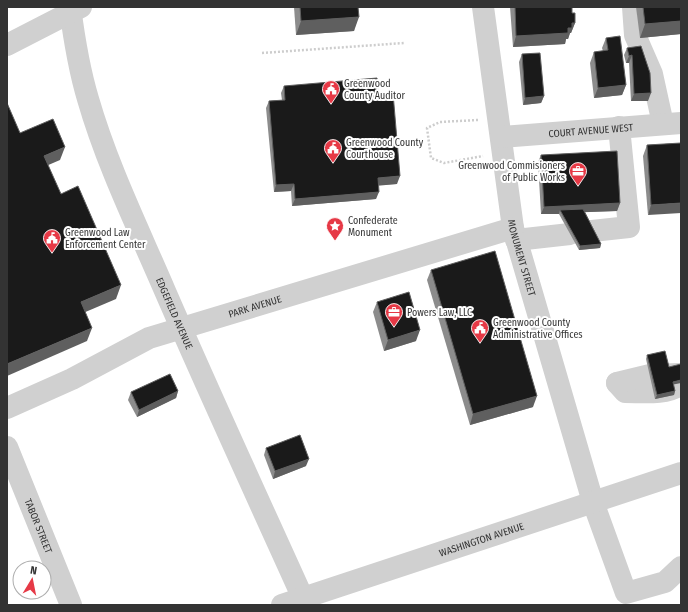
<svg xmlns="http://www.w3.org/2000/svg" width="688" height="612" font-family="'Fira Sans Condensed',sans-serif">
  <style>
    .lines { fill: none; stroke-linecap: round; stroke-linejoin: round }
    .path { stroke: #cdcdcd; stroke-width: 2.5; stroke-dasharray: 2 2; stroke-linecap: butt }
    .minor { stroke: #d0d0d0; stroke-width: 22 }
    .wall { fill: #8c8c8c }
    .shaded-wall { fill: #5f5f5f }
    .building { fill: #1a1a1a; stroke: #5f5f5f }
    .labels { text-anchor: middle; stroke-width: 4; stroke-linejoin: round; paint-order: stroke }
    .poi-label { font-size: 10px; fill: #333; stroke: #fff; text-anchor: start }
    .street-label { font-size: 10px; fill: #333; stroke: #fff }
  </style>
  <rect width="100%" height="100%" fill="#fff"/>
  <g class="lines">
    <g class="path">
      <polyline points="262,53 404,43"/>
      <polyline points="478,120 440,122 427,128 431,158 444,163 483,156"/>
    </g>
    <g class="minor">
      <path id="s1" d="M70,7C74,38 79,69 88,99C107,165 138,228 165,291C211,397 259,501 306,605"/>
      <path id="s2" d="M483,7L513,228L593,502L626,593L665,582L681,567"/>
      <polyline points="633,7 635,35 652,74 663,124"/>
      <polyline points="7,45 81,7"/>
      <path id="s3" d="M501,137L681,123"/>
      <polyline points="592,231 629,227 619,127"/>
      <polyline points="516,240 570,234"/>
      <path d="M617,383L625,392C644,392 664,395 681,385"/>
      <polyline points="617,383 650,375 680,374"/>
      <path id="s4" d="M7,408L72,379L149,338L513,228"/>
      <path id="s5" d="M7,447L71,605"/>
      <path id="s6" d="M282,605L681,473"/>
    </g>
  </g>
  <g class="wall">
    <polygon points="294,7 358,7 354,31 296,35"/>
    <polygon points="510,7 572,7 572,13 575,23 571,33 570,33 568,39 566,39 565,44 513,47"/>
    <polygon points="636,7 681,7 681,34 640,38"/>
    <polygon points="606,38 626,85 622,95 594,98 590,63 594,52 603,51 602,48"/>
    <polygon points="641,46 648,101 631,101 629,63 626,63 624,55 627,48"/>
    <polygon points="522,54 544,96 541,103 523,105 519,62"/>
    <polygon points="284,86 378,95 397,184 378,185 376,199 292,206 291,191 274,192 266,108 269,101 282,100 281,93"/>
    <polygon points="681,143 648,215 643,156 647,145"/>
    <polygon points="541,155 620,203 617,211 585,212 601,244 600,248 579,250 559,214 541,214 538,162"/>
    <polygon points="431,270 533,407 470,425 427,280"/>
    <polygon points="377,302 416,341 384,351 373,312"/>
    <polygon points="647,355 669,367 675,391 674,395 655,399 646,359"/>
    <polygon points="178,391 176,398 137,417 128,400 131,392"/>
    <polygon points="266,448 306,466 273,479 264,455"/>
  </g>
  <g class="shaded-wall">
    <polygon points="359,17 354,31 296,35 301,21"/>
    <polygon points="681,21 681,34 640,38 645,24"/>
    <polygon points="572,23 575,23 571,33 570,33 568,39 566,39 565,44 513,47 516,36"/>
    <polygon points="632,55 629,63 626,63 629,56"/>
    <polygon points="626,85 622,95 594,98 598,88"/>
    <polygon points="651,93 648,101 631,101 634,94"/>
    <polygon points="544,96 541,103 523,105 525,98"/>
    <polygon points="65,147 60,160 39,169 44,156"/>
    <polygon points="400,176 397,184 375,186 378,178"/>
    <polygon points="294,184 291,191 274,192 276,185"/>
    <polygon points="379,192 376,199 292,206 295,199"/>
    <polygon points="620,203 617,211 562,213 560,210 559,214 541,214 544,207"/>
    <polygon points="681,203 681,213 648,215 651,205"/>
    <polygon points="601,244 600,248 579,250 580,246"/>
    <polygon points="121,285 116,299 76,316 81,302"/>
    <polygon points="92,328 87,341 7,376 7,364"/>
    <polygon points="420,330 416,341 384,351 388,340"/>
    <polygon points="681,380 681,383 671,385 673,382"/>
    <polygon points="178,391 176,398 137,417 139,410"/>
    <polygon points="675,391 674,395 655,399 657,395"/>
    <polygon points="537,396 533,407 470,425 473,414"/>
    <polygon points="309,459 306,466 273,479 275,471"/>
  </g>
  <g class="building">
    <polygon points="300,7 358,7 359,17 301,21"/>
    <polygon points="515,7 572,7 572,13 575,13 575,23 572,23 572,28 568,28 568,33 516,36"/>
    <polygon points="643,7 681,7 681,21 645,24"/>
    <polygon points="620,36 626,85 598,88 594,52 608,50 606,38"/>
    <polygon points="641,46 650,73 651,93 634,94 632,55 629,56 627,48"/>
    <polygon points="540,53 544,96 525,98 522,54"/>
    <polygon points="377,78 378,95 393,93 400,176 378,178 379,192 295,199 294,184 276,185 269,101 285,100 284,86"/>
    <polygon points="7,103 20,133 53,119 65,147 44,156 61,194 78,186 121,285 81,302 92,328 7,364"/>
    <polygon points="681,143 681,203 651,205 647,145"/>
    <polygon points="617,151 620,203 544,207 541,155"/>
    <polygon points="583,209 601,244 580,246 560,210"/>
    <polygon points="495,251 537,396 473,414 431,270"/>
    <polygon points="409,292 420,330 388,340 377,302"/>
    <polygon points="665,351 669,367 681,364 681,380 673,382 675,391 657,395 647,355"/>
    <polygon points="170,374 178,391 139,410 131,392"/>
    <polygon points="300,435 309,459 275,471 266,448"/>
  </g>
  <defs>
    <g id="civic-pin" transform="scale(0.9)"><path d="M0 17L-7.5 6A9.5 9.5 0 1 1 7.5 6Z" fill="#e63946" stroke="#fff"/><path d="M-.6-6.5H3V-4.5H.6V-3L4-1V1h2V6H-6V1h2V-1L-.6-3ZM-1.2 2.5V6h2.4V2.5Z" fill="#fff"/></g>
    <g id="office-pin" transform="scale(0.9)"><path d="M0 17L-7.5 6A9.5 9.5 0 1 1 7.5 6Z" fill="#e63946" stroke="#fff"/><path d="M-6-3h4V-5.5h4V-3h4V5H-6ZM-1-4.5V-3h2v-1.5ZM-6 0V1H6V0Z" fill="#fff"/></g>
    <g id="sight-pin" transform="scale(0.9)"><path d="M0 17L-7.5 6A9.5 9.5 0 1 1 7.5 6Z" fill="#e63946" stroke="#fff"/><path d="M0-6L1.8-2.2L6-1.7L2.9 1.2L3.7 5.4L0 3.3L-3.7 5.4L-2.9 1.2L-6-1.7L-1.8-2.2Z" fill="#fff"/></g>
  </defs>
  <g fill-rule="evenodd">
    <use href="#civic-pin" x="331" y="89"/>
    <use href="#civic-pin" x="333" y="148"/>
    <use href="#office-pin" x="578" y="171"/>
    <use href="#sight-pin" x="335" y="226"/>
    <use href="#civic-pin" x="52" y="238"/>
    <use href="#office-pin" x="394" y="312"/>
    <use href="#civic-pin" x="480" y="328"/>
  </g>
  <g class="labels">
    <g class="poi-label">
      <text x="344" y="87">Greenwood<tspan x="344" dy="12">County Auditor</tspan></text>
      <text x="346" y="146">Greenwood County<tspan x="346" dy="12">Courthouse</tspan></text>
      <text x="565" y="169" text-anchor="end">Greenwood Commisioners<tspan x="565" dy="12">of Public Works</tspan></text>
      <text x="348" y="224">Confederate<tspan x="348" dy="12">Monument</tspan></text>
      <text x="65" y="236">Greenwood Law<tspan x="65" dy="12">Enforcement Center</tspan></text>
      <text x="407" y="316">Powers Law, LLC</text>
      <text x="493" y="326">Greenwood County<tspan x="493" dy="12">Administrative Offices</tspan></text>
    </g>
    <g class="street-label">
      <text dy="4" stroke="none"><textPath href="#s3" startOffset="90">COURT AVENUE WEST</textPath></text>
      <text dy="4" stroke="none"><textPath href="#s2" startOffset="254">MONUMENT STREET</textPath></text>
      <text dy="4" stroke="none"><textPath href="#s4" startOffset="269">PARK AVENUE</textPath></text>
      <text dy="4" stroke="none"><textPath href="#s1" startOffset="325">EDGEFIELD AVENUE</textPath></text>
      <text dy="4" stroke="none"><textPath href="#s5" startOffset="85">TABOR STREET</textPath></text>
      <text dy="4" stroke="none"><textPath href="#s6" startOffset="210">WASHINGTON AVENUE</textPath></text>
    </g>
  </g>
  <rect width="688" height="612" fill="none" stroke="#333333" stroke-width="16"/>
  <g transform="translate(32 580) rotate(10)"><circle r="19" fill="#ffffff" stroke="#adadad"/>
  <path d="M0-3L7 15L0 10L-7 15Z" fill="#e63946"/>
  <text y="-6" font-size="11" font-weight="bold" text-anchor="middle" fill="#333333">N</text>
  </g>
</svg>
